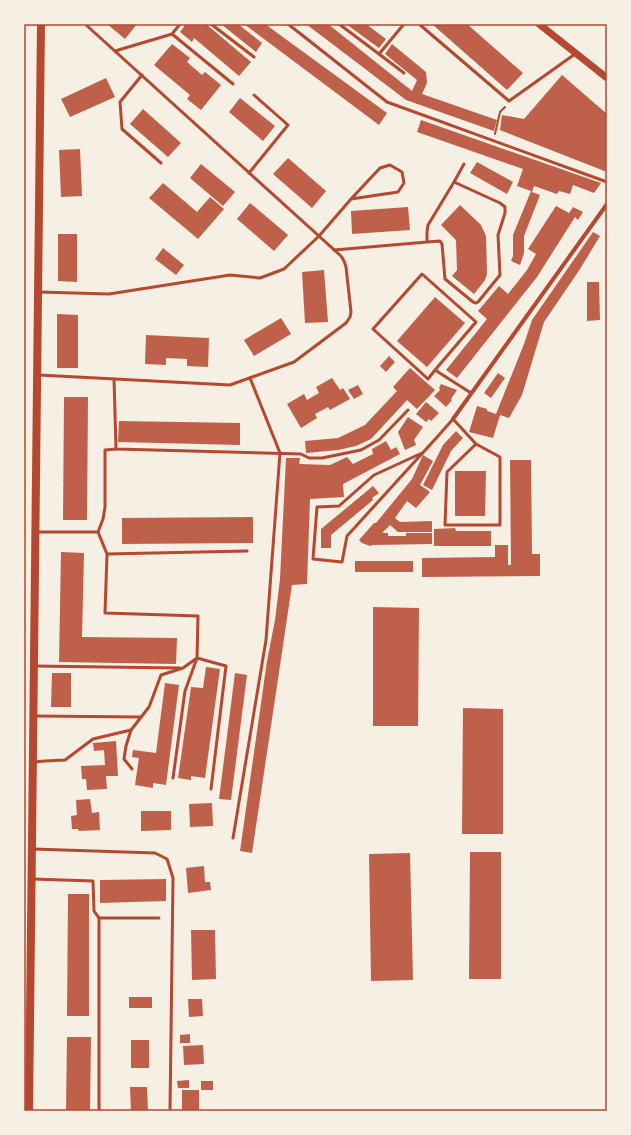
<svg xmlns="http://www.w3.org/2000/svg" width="631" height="1135" font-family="'PT Sans',sans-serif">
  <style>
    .building { fill: #bf614a }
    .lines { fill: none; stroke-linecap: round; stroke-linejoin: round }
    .path { stroke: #b5482f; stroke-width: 2 }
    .service { stroke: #b5482f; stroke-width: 3 }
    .minor { stroke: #b5482f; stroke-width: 4 }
    .tertiary { stroke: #b5482f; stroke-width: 7 }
    .secondary { stroke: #b5482f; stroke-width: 8 }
    .neatline { fill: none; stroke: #b5482f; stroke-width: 1.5 }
  </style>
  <rect width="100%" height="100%" fill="#f6efe4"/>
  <g class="building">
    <polygon points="107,24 137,24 125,39"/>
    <polygon points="186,24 200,24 202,26 204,24 206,24 251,62 239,76 194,38 192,42 180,32"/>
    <polygon points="221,24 238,24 262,43 256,52"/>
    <polygon points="244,24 265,24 387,113 379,125"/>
    <polygon points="306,24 328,24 412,91 417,80 385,54 392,44 426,72 427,83 422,94 497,120 494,131 406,100"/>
    <polygon points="346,24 366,24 386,39 379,48"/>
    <polygon points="432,24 467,24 523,73 507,90"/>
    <polygon points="172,44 190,58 187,62 202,75 205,72 221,85 201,110 187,99 190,95 154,65"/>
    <polygon points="562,75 607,114 607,172 500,130 502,115 524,119"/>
    <polygon points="106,78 115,97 70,117 61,99"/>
    <polygon points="240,98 275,126 263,141 229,112"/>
    <polygon points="143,109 181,143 168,157 130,124"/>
    <polygon points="421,120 601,183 594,193 573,185 570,194 559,191 557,194 534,186 532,192 540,195 524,236 524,253 520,265 511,261 513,256 513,235 531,191 517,186 523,169 417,132"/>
    <polygon points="80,149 82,196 61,197 59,150"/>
    <polygon points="288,158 326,191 312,208 273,174"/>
    <polygon points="477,162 513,182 507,194 470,173"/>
    <polygon points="201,164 235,192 223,206 190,178"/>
    <polygon points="163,183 197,212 210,197 224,209 198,239 149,198"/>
    <polygon points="250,203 288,235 274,251 237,219"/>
    <polygon points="460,205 481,225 486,236 487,274 485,280 474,294 452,276 457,270 456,240 441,225"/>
    <polygon points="556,206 569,213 573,207 583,212 578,220 575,217 537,277 457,378 446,370 487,319 478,311 499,286 508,294 527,270 536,254 528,249"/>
    <polygon points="408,207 410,230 352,234 351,211"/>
    <polygon points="593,232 600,236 580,269 544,322 522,395 509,418 500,415 493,438 469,432 477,406 487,409 487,411 496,414 524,344 532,320"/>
    <polygon points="58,234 77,234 77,282 58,281"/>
    <polygon points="163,248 184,265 176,275 155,259"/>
    <polygon points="324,270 328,322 305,323 302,272"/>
    <polygon points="587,282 599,282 600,320 587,321"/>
    <polygon points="435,297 465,323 427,367 397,341"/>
    <polygon points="57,314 78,315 78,368 57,368"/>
    <polygon points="281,318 291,334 254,356 244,340"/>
    <polygon points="146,335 209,338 208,367 187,366 187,359 166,358 166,365 145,364"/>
    <polygon points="389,356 395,362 386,372 380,366"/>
    <polygon points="410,368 435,390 417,409 407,400 371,439 356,446 338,450 306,453 305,441 338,438 365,425 397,391 393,387"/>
    <polygon points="498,373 505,378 491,398 484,393"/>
    <polygon points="332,378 340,390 343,388 350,399 330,410 328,407 315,414 317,418 301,428 287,404 304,394 307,400 319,393 316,387"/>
    <polygon points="441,384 457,390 451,399 452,400 446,407 434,396 440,390 439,388"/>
    <polygon points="358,385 363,394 354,399 348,390"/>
    <polygon points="64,397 88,397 87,520 63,520"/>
    <polygon points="426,402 439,413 431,421 429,419 426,422 416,414"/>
    <polygon points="408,417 423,427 414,440 416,445 405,450 398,432"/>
    <polygon points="119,421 240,423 240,445 118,442"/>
    <polygon points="456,431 463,438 451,451 432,490 423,485 443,445"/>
    <polygon points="386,441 391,450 396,447 400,454 343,484 344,497 310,499 307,584 292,585 252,853 240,851 267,661 275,620 280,579 286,458 300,458 299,464 330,465 347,457 353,464 373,454 372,449"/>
    <polygon points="423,455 433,461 420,485 430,492 416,508 407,501 395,518 400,522 432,521 432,532 398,532 390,525 382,533 388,533 388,536 406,536 406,533 432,533 432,544 372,545 370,546 362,543 359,540 374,523 376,523 412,479"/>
    <polygon points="510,460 531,460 532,554 540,554 540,576 422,577 422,558 495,557 495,545 508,545 508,565 511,565"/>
    <polygon points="455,471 486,471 485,516 455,516"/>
    <polygon points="373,486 379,493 372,498 373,500 331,535 331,548 321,548 321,529"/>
    <polygon points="253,517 253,543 122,544 122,518"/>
    <polygon points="455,528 456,531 491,531 491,546 434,546 434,529"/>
    <polygon points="61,552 84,553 82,637 177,638 176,664 59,662"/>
    <rect x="355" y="561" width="58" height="11"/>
    <polygon points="373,607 419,608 418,726 373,726"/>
    <polygon points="206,667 220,669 205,778 191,776 191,780 178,778 191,687 203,688"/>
    <polygon points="52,673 71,673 71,707 51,707"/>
    <polygon points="235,673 247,675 231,800 219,799"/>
    <polygon points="165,683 179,685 166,785 153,783 153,788 135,785 139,758 132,757 133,750 156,753"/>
    <polygon points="463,708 503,709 503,834 462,834"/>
    <polygon points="116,741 118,776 106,776 107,789 87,790 86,779 82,779 81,766 105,765 104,750 94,751 93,743"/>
    <polygon points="90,799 92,813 99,812 100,830 79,831 78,829 72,829 71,816 77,815 76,800"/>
    <polygon points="212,803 213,826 190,827 189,804"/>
    <polygon points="141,811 171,811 171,830 141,831"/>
    <polygon points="470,852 501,852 501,979 469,979"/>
    <polygon points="410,853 413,980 371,981 369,854"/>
    <polygon points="204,866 205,882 210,882 211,890 188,893 186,868"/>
    <polygon points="166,879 166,901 100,903 100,880"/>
    <polygon points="68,894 89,894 89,1016 67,1016"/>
    <polygon points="191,930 215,930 216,979 192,980"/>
    <rect x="129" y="997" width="23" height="11"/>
    <polygon points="188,999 202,999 203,1016 189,1017"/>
    <polygon points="190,1034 190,1043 180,1043 180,1035"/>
    <polygon points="67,1037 91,1037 90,1111 66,1111"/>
    <rect x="131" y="1040" width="18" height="28"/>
    <polygon points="203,1045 204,1064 184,1065 183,1046"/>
    <polygon points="189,1080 189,1088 178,1088 177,1081"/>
    <rect x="201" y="1081" width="12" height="9"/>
    <polygon points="130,1087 147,1087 148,1111 131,1111"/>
    <rect x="182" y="1090" width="17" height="21"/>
  </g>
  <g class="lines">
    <polyline class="path" points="495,134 500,112 505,107"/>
    <g class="service">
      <polyline points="211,24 254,57"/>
      <polyline points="288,24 387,102 607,182"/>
      <polyline points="339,24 379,54 404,24"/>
      <polyline points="419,24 509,101 575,54"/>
      <polyline points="172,34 233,84"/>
      <polyline points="115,51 172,34 180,24"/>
      <polyline points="379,54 404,73"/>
      <polyline points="142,75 120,102 122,129 161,163"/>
      <polyline points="249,173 288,125 254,95"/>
      <polyline points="454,182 464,164"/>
      <polyline points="334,250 427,242 440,241 442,244 445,279 473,302 476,303 478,302 500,275 498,235 505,213 505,207 500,203 454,182 428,225 427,232 427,242"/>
      <polyline points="39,292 109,294 230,275 260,278 284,269 319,236 351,199 398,192 404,183 402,172 390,165 380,168 351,199"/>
      <polyline points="435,370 476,322 422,274 373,329 428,379 435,370 471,393"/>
      <polyline points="39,375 230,385 294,362 346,323 350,317 351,312 346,267 344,261 341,256 85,24"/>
      <polyline points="114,379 116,449 301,454 309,458 322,458 361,450 379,440 408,410"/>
      <polyline points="422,453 374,475 339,506 317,507 313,559 342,562 347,536 438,436 453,419 476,444 500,457 500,525 445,525 447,472 476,444"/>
      <polyline points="36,532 98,532 107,554 105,613 198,616 197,658 226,666 211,789"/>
      <polyline points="98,532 103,519 105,507 105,450 116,449"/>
      <polyline points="107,554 247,551"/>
      <polyline points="34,666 180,668"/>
      <polyline points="35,716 141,717"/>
      <polyline points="131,730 126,746 124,759 132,769"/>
      <polyline points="33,762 45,761 65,760 93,739 131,730 149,707 161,675 183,668 197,658"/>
      <polyline points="173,778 185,691 197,658"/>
      <polyline points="233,838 266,640 280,453 250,378"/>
      <polyline points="33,849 155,853 167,859 173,878 170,1111"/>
      <polyline points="33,879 93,881 94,911 99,918"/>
      <polyline points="99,1111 99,918 159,918"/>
    </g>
    <polyline class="minor" points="453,419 607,204"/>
    <polyline class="tertiary" points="539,24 607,78"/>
    <polyline class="secondary" points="29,1111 41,24"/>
  </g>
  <rect width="631" height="1135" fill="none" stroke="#f6efe4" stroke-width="50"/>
  <rect x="25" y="25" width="581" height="1085" class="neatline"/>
</svg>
